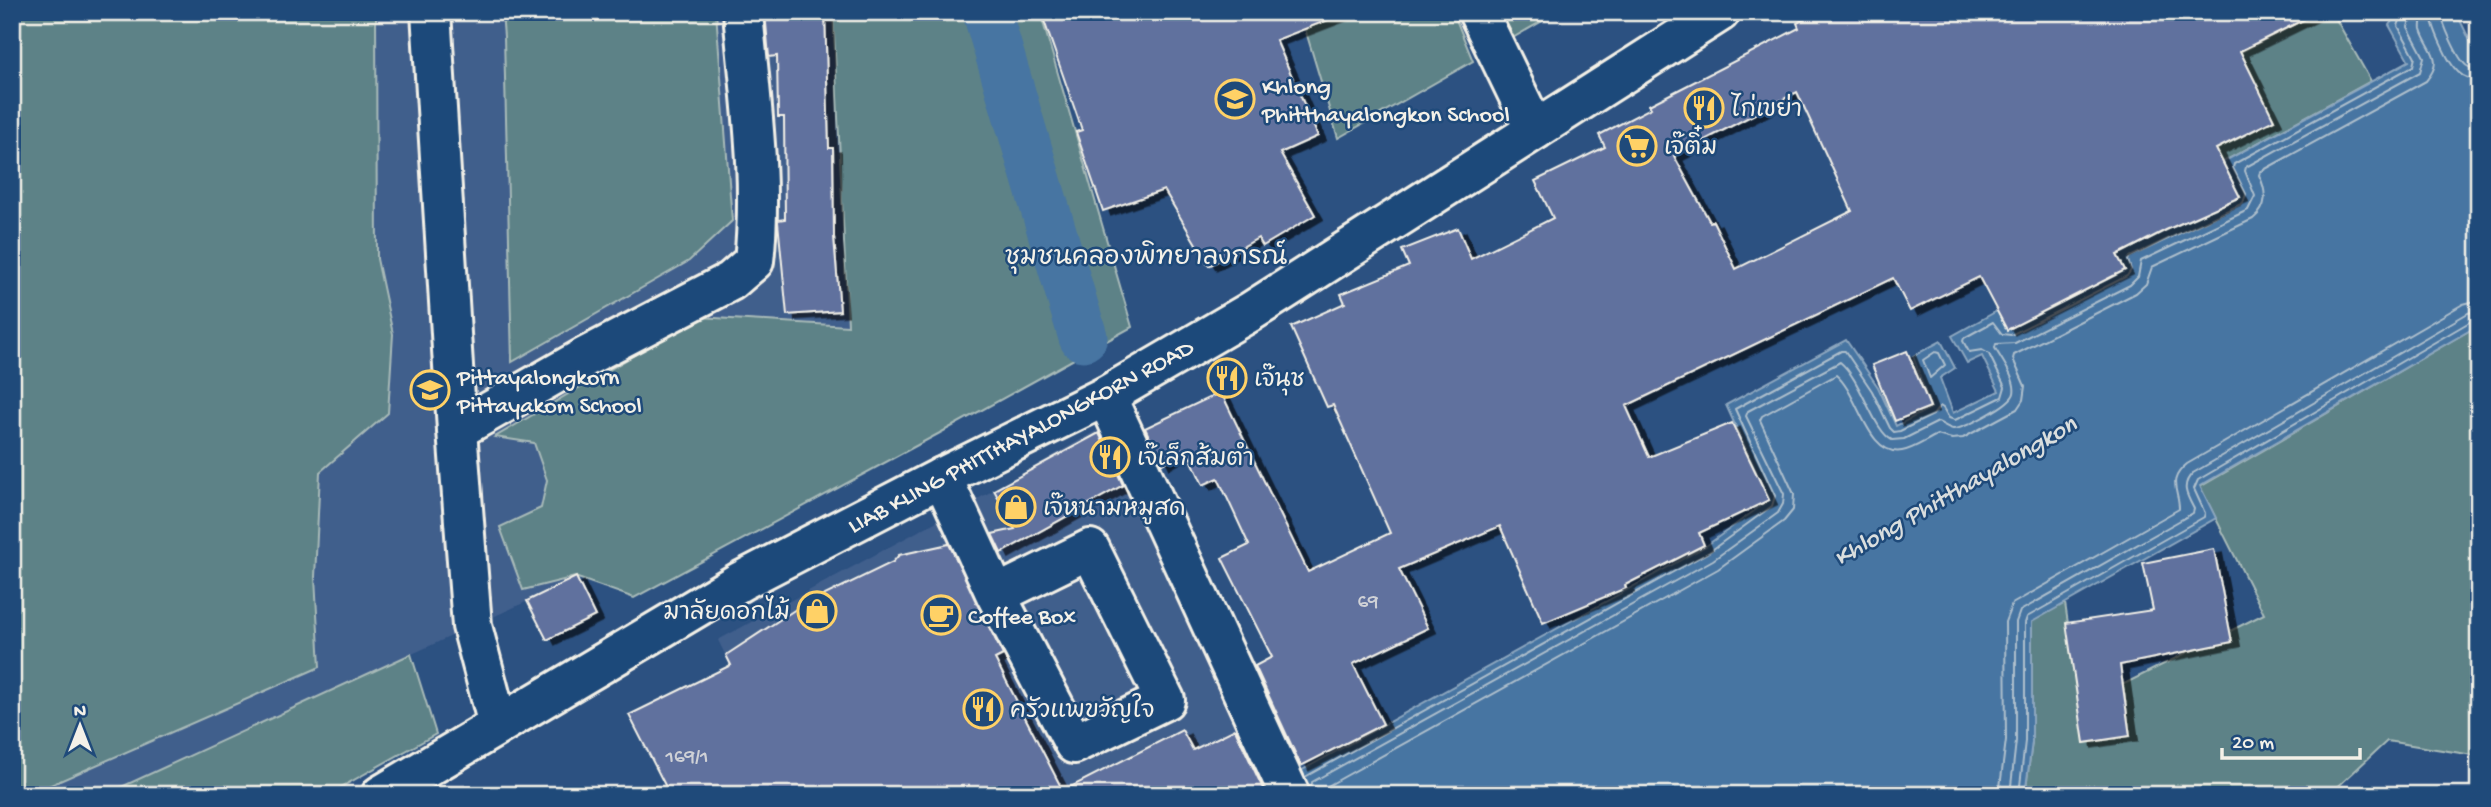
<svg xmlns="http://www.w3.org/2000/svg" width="2491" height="807" font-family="'Gochi Hand','Playpen Sans Thai',sans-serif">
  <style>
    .built { fill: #405e8c }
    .green { fill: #5d8287; stroke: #a8bab8; stroke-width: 2 }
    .water { fill: #4674a2; stroke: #8ca6be; stroke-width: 2 }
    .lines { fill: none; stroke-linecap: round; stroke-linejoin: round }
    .shore { stroke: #aebfcc; stroke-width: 2 }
    .canal { stroke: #4674a2; stroke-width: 49 }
    .building { fill: #61719e; stroke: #f4f1e8; stroke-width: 2; fill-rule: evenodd; filter: url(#shadow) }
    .minor-casing { stroke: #f4f1e8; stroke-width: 44 }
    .major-casing { stroke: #f4f1e8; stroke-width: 44 }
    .minor { stroke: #1f4a7a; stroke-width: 38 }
    .major { stroke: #1f4a7a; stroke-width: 38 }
    .labels { text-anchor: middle; stroke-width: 5; stroke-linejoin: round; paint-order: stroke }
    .number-label { font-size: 21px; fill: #cfd1d6 }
    .poi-label { font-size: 24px; fill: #f4f1e8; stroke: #1f4a7a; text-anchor: start }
    .street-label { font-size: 24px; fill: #f4f1e8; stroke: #1f4a7a }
    .neighbourhood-label { font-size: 26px; fill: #f4f1e8; stroke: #1f4a7a }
    .water-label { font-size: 26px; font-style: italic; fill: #dadede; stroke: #1f4a7a }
  </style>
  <defs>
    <filter id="shadow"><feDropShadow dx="8" dy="4.5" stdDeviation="0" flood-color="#0009"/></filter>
  </defs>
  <rect width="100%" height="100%" fill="#2c5181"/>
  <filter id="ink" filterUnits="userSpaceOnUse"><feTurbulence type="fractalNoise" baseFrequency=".0143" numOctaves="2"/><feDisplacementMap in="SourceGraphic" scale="14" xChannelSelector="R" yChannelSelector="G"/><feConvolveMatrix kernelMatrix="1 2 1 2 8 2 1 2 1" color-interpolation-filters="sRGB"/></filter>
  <g filter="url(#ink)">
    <g class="built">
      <polygon points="12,12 833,12 848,326 849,454 104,795 12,795"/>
      <polygon points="1111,422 1276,786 1260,795 794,795 718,640 994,490"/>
    </g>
    <g class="green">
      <polygon points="12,12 376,12 377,259 393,334 388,413 320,472 315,577 320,667 28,795 12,795"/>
      <polygon points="502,12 716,12 732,221 689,261 512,362 504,37"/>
      <polygon points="833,12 1040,12 1132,327 951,427 634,598 575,577 523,590 500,527 541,508 547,480 534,443 495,437 699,317 848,326"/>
      <polygon points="1300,12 1453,12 1473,61 1338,138"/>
      <polygon points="1498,12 1558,12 1509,40"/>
      <polygon points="2320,12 2332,12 2371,81 2223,162 2154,169 2229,58"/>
      <polygon points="2479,325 2479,756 2387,741 2329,795 2025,795 2032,742 2031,622 2065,603 2080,706 2264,614 2200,487"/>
      <polygon points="411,654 436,734 327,795 104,795"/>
    </g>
    <polygon class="water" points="2399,12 2456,12 2479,59 2479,325 2200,486 2216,518 2032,622 2032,742 2025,795 1297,795 1288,778 1706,546 1769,500 1726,405 1846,340 1878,387 1896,426 1931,408 1913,356 1941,341 1955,368 1940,378 1953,413 1999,391 1982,356 1967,363 1952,336 1997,311 2007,330 2125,269 2117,255 2166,230 2223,162 2409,61 2389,25"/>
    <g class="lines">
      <g class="shore">
        <path d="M2431,12C2431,26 2448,63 2458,72C2464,78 2471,79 2479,80"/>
        <path d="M2441,12C2442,23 2458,60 2467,66C2472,69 2473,69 2479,69"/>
        <polygon points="1935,352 1939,353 1945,365 1930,378 1923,360"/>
        <polyline points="1305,777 1709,552 1772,506 1775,496 1735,409 1841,351 1845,351 1872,391 1890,428 1894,432 1900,431 1933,415 1940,406 1943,408 1949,418 1955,420 2002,397 2005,387 1989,354 1982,350 1969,352 1963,341 1964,338 1993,322 2002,334 2011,335 2127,276 2131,270 2128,260 2130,257 2243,203 2246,194 2233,168 2234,164 2413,66 2415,57 2398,26 2403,12"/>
        <path d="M1311,795L1312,782L1713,560L1778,513L1783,504L1784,494L1746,416L1748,411L1840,362C1861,379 1874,432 1892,440L1904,439L1938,422C1943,424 1948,428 1953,429C1964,429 2012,404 2014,393C2017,380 2001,359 1995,348L1996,344L2015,343L2130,285L2138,277L2141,261L2248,210L2255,196L2245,171L2246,167L2420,72L2424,57L2408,27L2412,12"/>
        <path d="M1322,795L1324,788L1718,569L1784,521L1793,510L1794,494L1760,420L1762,416L1836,375C1859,394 1867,457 1902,451C1914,449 1926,440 1937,435L1952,439L1963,438L2017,409L2023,400L2025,386L2013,359L2014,355L2136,293L2146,284L2152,267L2253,219C2268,207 2267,192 2259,175L2260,172L2426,81C2446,58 2427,50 2421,29C2420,24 2422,18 2423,12"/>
        <path d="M1999,795L2006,740L2005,622L2012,604L2179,509C2179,490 2166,481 2187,464L2463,304L2479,300"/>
        <path d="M2010,795L2016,741V622L2020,611L2193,513L2194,509C2187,496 2180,485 2193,473L2468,313L2479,310"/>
        <polyline points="2019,795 2025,741 2025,623 2027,617 2204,517 2205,513 2194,489 2198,480 2473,320 2479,319"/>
      </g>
      <polyline class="canal" points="987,12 1083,337"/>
    </g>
    <g class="building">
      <polygon points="765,12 825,12 829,148 833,148 834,237 840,311 787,315 778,222 778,220 785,219 784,117 778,117 777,56 769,57"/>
      <polygon points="1041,12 1340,12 1341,15 1276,40 1318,136 1280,153 1315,215 1263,246 1258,238 1209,266 1164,190 1103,211 1076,132 1082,130"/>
      <path d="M1818,12H2319L2240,51L2274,120L2216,149L2240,197L2166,230L2117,255L2125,270L2007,330L1979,277L1910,311L1893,278L1626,406L1649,457L1732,423L1769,500L1699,533L1704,545L1625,585L1626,588L1543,623L1500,526L1399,569L1428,628L1353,664L1383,724L1301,766L1255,666L1272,657L1222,558L1249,545L1218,478L1203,485L1187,450L1162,464L1145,428L1221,392L1308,572L1390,533L1333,405L1327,407L1291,327L1345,303L1341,294L1409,266L1402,250L1458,228L1471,259L1553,218L1535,181L1605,147L1599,135L1651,108L1649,105L1799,28L1797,23ZM1797,92L1852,211L1736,269L1713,221L1710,222L1674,156Z"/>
      <polygon points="1907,351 1930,407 1895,421 1872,365"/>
      <polygon points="1099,433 1123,485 1001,553 992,534 1015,529 994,490"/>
      <polygon points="949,544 1003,655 995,659 1063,791 1182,730 1193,750 1235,729 1266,795 670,795 629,715 731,665 726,655 796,609 893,562 899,555"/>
      <polygon points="2214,549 2232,642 2120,665 2130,736 2084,743 2066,623 2153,610 2143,563"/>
      <polygon points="576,577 595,616 547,640 527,601"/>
    </g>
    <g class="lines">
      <g class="minor-casing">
        <g id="minor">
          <polyline points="431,12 457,430 472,626 498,725"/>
          <polyline points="1478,12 1535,130"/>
          <polyline points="1106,396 1290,795"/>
          <path d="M457,430L587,356L731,281L754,261C763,178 750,95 743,12"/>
          <polyline points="942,477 996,595 1074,744 1165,700 1090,549 996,595"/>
        </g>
      </g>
      <g class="major-casing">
        <polyline id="major" points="381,795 741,581 942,477 1106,396 1250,312 1720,12"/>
      </g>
      <use href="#minor" class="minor"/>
      <use href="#major" class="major"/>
    </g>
  </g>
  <defs>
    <g id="school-ring" transform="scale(2.0125)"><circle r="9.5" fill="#1f4a7a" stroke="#ffd166" stroke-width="1.5"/><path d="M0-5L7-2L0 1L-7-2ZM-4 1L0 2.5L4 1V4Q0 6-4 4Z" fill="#ffd166"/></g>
    <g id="restaurant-ring" transform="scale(2.0125)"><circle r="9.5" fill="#1f4a7a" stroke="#ffd166" stroke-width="1.5"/><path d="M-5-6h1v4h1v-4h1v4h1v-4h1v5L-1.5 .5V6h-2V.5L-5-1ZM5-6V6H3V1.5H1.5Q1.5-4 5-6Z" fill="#ffd166"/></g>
    <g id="supermarket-ring" transform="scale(2.0125)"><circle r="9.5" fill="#1f4a7a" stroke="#ffd166" stroke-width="1.5"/><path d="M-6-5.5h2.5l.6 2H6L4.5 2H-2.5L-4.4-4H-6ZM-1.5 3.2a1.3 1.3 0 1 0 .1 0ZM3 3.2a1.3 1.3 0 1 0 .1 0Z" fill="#ffd166"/></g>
    <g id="shop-ring" transform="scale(2.0125)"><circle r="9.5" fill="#1f4a7a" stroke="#ffd166" stroke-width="1.5"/><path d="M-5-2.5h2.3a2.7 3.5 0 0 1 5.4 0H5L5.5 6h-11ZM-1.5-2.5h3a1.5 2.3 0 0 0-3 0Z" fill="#ffd166"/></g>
    <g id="cafe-ring" transform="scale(2.0125)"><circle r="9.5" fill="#1f4a7a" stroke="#ffd166" stroke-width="1.5"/><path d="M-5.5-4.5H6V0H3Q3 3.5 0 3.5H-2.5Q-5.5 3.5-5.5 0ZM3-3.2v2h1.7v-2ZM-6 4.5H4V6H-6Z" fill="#ffd166"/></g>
  </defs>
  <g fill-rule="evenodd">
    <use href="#school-ring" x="1235" y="99"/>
    <use href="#restaurant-ring" x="1704" y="108"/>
    <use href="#supermarket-ring" x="1637" y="146"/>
    <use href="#restaurant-ring" x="1227" y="378"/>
    <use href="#school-ring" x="430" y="390"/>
    <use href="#restaurant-ring" x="1110" y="457"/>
    <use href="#shop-ring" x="1016" y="507"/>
    <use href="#shop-ring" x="817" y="611"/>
    <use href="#cafe-ring" x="941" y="615"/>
    <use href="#restaurant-ring" x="983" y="709"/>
  </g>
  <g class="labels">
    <g class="number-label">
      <text x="1368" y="607">69</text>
      <text x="687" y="762">169/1</text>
    </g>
    <g class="poi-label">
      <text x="1262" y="93">Khlong<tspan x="1262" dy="28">Phitthayalongkon School</tspan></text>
      <text x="1731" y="116">ไก่เขย่า</text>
      <text x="1664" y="154">เจ๊ติ๋ม</text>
      <text x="457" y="384">Pittayalongkorn<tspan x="457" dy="28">Pittayakom School</tspan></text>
      <text x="1254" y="386">เจ๊นุช</text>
      <text x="1137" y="465">เจ๊เล็กส้มตำ</text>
      <text x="1043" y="515">เจ๊หนามหมูสด</text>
      <text x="790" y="619" text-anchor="end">มาลัยดอกไม้</text>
      <text x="968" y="623">Coffee Box</text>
      <text x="1010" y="717">ครัวแพขวัญใจ</text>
    </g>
    <g class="street-label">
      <text transform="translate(1020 435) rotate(-28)" y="8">LIAB KLING PHITTHAYALONGKORN ROAD</text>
    </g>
    <g class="neighbourhood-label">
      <text x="1146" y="264">ชุมชนคลองพิทยาลงกรณ์</text>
    </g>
    <g class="water-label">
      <text transform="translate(1954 489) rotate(-30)" y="9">Khlong Phitthayalongkon</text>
    </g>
  </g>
  <rect width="2491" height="807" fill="none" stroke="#1f4a7a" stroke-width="42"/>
  <rect x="21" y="21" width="2449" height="765" fill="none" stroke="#f4f1e8" stroke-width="2.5" filter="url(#ink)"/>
  <g transform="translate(80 726)" stroke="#1f4a7a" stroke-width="5" paint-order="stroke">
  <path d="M0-5L12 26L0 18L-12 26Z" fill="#f4f1e8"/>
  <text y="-10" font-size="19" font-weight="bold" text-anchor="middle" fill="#f4f1e8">N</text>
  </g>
  <path d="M2222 748v10h138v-10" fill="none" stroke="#f4f1e8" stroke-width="3.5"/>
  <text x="2232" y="748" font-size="21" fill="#f4f1e8" stroke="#1f4a7a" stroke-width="5" paint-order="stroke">20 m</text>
</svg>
